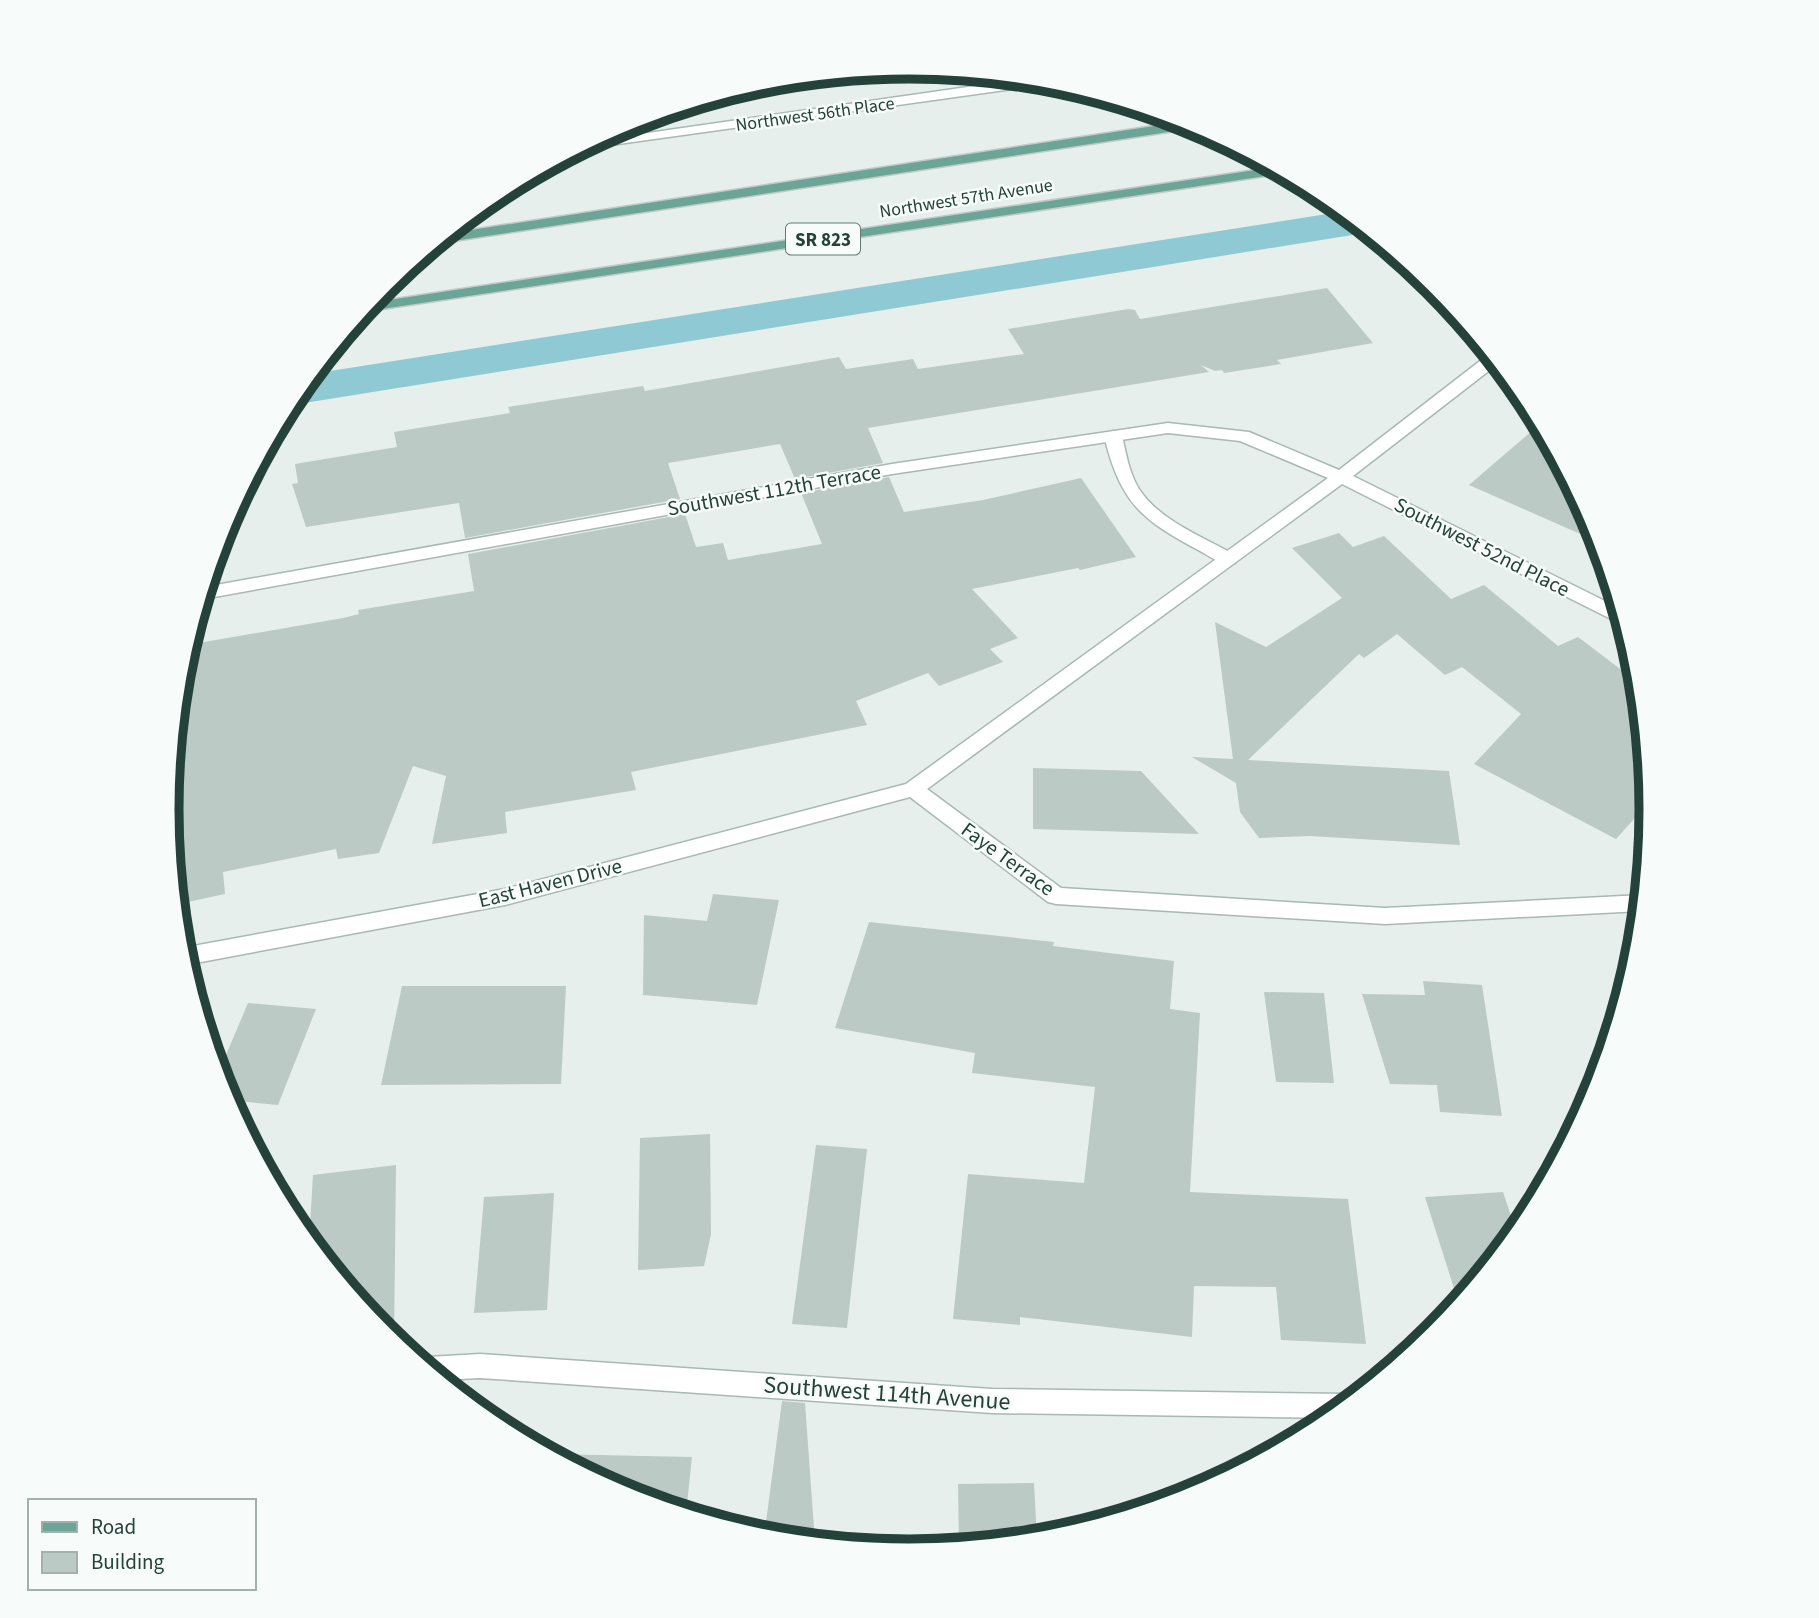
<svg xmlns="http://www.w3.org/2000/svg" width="1819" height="1618" font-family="'Source Sans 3',sans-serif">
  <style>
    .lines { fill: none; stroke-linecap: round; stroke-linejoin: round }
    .canal { fill: #8ec9d4; fill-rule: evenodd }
    .building { fill: #bbcac4 }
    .service-casing { stroke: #a8b8b2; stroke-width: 3 }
    .minor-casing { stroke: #a8b8b2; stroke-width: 3 }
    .primary-casing { stroke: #c2cac8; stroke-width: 3 }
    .service { fill: #fff; fill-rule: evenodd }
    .minor { fill: #fff; fill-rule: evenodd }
    .primary { fill: #6aa596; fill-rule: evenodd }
    .labels { text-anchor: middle; stroke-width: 5; stroke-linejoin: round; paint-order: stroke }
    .far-street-label { font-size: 18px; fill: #24423a; stroke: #f7fbf9 }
    .shield { fill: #f7fbf9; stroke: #637a73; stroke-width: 2 }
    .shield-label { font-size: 19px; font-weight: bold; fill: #24423a }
    .street-label { font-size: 21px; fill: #24423a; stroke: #f7fbf9 }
    .near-street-label { font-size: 24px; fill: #24423a; stroke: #f7fbf9 }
    .rim { fill: none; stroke: #24423a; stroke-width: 9 }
  </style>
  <rect width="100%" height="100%" fill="#e6efeb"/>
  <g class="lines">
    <polygon class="canal" points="1346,211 1371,232 298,404 289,402 311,374"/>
  </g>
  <g class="building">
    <polygon points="1327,288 1373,343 1277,360 1281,364 1224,373 1222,370 1215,371 1201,365 1209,372 868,428 883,463 795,479 780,444 668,463 680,499 465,538 459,503 306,527 292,484 298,483 295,464 397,447 394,432 510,413 508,407 643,386 645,391 839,357 846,369 913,359 918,369 1024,354 1008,329 1128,309 1135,310 1140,319"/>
    <polygon points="1541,423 1596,525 1601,543 1469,485"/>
    <polygon points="889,477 904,512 983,500 1081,478 1136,557 1080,570 1078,568 972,589 1018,638 990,649 1003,662 939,686 928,673 856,701 867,725 631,772 636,790 505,812 507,833 432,844 446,776 413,766 379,853 338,859 336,849 223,872 225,894 183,903 170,778 181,664 187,645 343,618 359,614 358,610 474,591 468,554 685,514 696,547 723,543 728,560 822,544 801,493"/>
    <polygon points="1339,533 1353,547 1384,536 1451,599 1484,585 1558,646 1578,637 1640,684 1651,800 1616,839 1474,764 1521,714 1462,667 1445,675 1397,634 1364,658 1359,654 1248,760 1449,771 1460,845 1310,836 1259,838 1240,812 1236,783 1192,757 1233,759 1215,622 1266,647 1342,598 1292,548"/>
    <polygon points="1033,768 1141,771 1199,834 1033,829"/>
    <polygon points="713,894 779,900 757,1005 643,995 644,915 707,921"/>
    <polygon points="869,922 1054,942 1053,946 1174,961 1170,1009 1200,1013 1190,1192 1348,1199 1366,1344 1281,1340 1276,1287 1194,1286 1192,1337 1020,1317 1020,1325 953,1319 968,1174 1084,1183 1095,1087 972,1073 975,1053 835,1028"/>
    <polygon points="1423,981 1482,985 1502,1116 1440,1112 1437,1085 1390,1084 1362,994 1425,995"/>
    <polygon points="402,986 566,986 561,1084 381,1085"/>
    <polygon points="1264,992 1324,993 1334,1083 1276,1082"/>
    <polygon points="248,1003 316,1009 278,1105 227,1100 218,1074"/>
    <polygon points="710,1134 711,1234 704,1266 638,1270 640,1138"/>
    <polygon points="816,1145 867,1149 847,1328 792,1324"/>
    <polygon points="396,1165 394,1342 384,1334 309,1242 313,1175"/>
    <polygon points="1503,1192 1517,1234 1459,1304 1425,1197"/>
    <polygon points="554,1193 547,1310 474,1313 484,1197"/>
    <polygon points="782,1401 805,1403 815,1542 764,1537"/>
    <polygon points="549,1454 692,1457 686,1513 625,1495"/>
    <polygon points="1034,1483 1037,1539 959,1547 958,1484"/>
  </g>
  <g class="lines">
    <g class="service-casing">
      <path id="service" d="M1113,431L1122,436C1126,453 1129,473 1139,489C1160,521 1203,537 1235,555L1237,559L1235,563C1222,566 1211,557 1200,551C1140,519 1121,503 1104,436Z"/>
    </g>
    <g class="minor-casing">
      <g id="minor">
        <polygon points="1031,78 1055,81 1049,84 575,150 592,141"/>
        <polygon points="1489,354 1492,354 1499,363 1353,476 1621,609 1625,624 1617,622 1342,484 927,789 1061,888 1385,908 1643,895 1642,911 1385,924 1056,904 1048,902 910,797 505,905 185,965 182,948 505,889 906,784 1328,478 1240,441 1168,433 892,474 203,599 205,587 892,464 1168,423 1249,432 1339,470"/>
        <polygon points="480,1354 992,1389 1347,1394 1357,1398 1332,1418 992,1413 480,1378 441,1380 418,1362 428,1357"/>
      </g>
    </g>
    <g class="primary-casing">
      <g id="primary">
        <polygon points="1187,121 1201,127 434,244 445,234"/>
        <polygon points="1275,167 1286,173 362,312 369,303"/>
      </g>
    </g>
    <use href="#service" class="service"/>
    <use href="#minor" class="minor"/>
    <use href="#primary" class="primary"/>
  </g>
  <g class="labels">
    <g class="far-street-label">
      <text transform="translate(815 114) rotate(-8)" y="6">Northwest 56th Place</text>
      <text transform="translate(966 198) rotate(-9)" y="6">Northwest 57th Avenue</text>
    </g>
    <rect class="shield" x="786" y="223.5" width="74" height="31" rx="5"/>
    <g class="shield-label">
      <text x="823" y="246">SR 823</text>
    </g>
    <g class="street-label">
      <text transform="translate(774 490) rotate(-10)" y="7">Southwest 112th Terrace</text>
      <text transform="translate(1482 547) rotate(27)" y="7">Southwest 52nd Place</text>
      <text transform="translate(1008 859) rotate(36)" y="7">Faye Terrace</text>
      <text transform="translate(550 883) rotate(-14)" y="7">East Haven Drive</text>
    </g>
    <g class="near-street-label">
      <text transform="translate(887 1393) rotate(4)" y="8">Southwest 114th Avenue</text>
    </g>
  </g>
  <path d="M0 0H1819V1618H0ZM179 809a730 730 0 1 1 1460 0a730 730 0 1 1-1460 0Z" fill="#f7fbf9" fill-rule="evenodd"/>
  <path class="rim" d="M179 809a730 730 0 1 1 1460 0a730 730 0 1 1-1460 0Z"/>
  <rect x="28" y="1499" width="228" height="91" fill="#f7fbf9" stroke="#a3b1ad" stroke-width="2"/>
  <rect x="42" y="1522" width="35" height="10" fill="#6aa596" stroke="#a3b1ad" stroke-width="2"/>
  <text x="91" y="1534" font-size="21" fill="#24423a">Road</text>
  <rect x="42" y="1552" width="35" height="21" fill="#bbcac4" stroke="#a3b1ad" stroke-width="2"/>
  <text x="91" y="1569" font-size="21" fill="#24423a">Building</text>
</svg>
